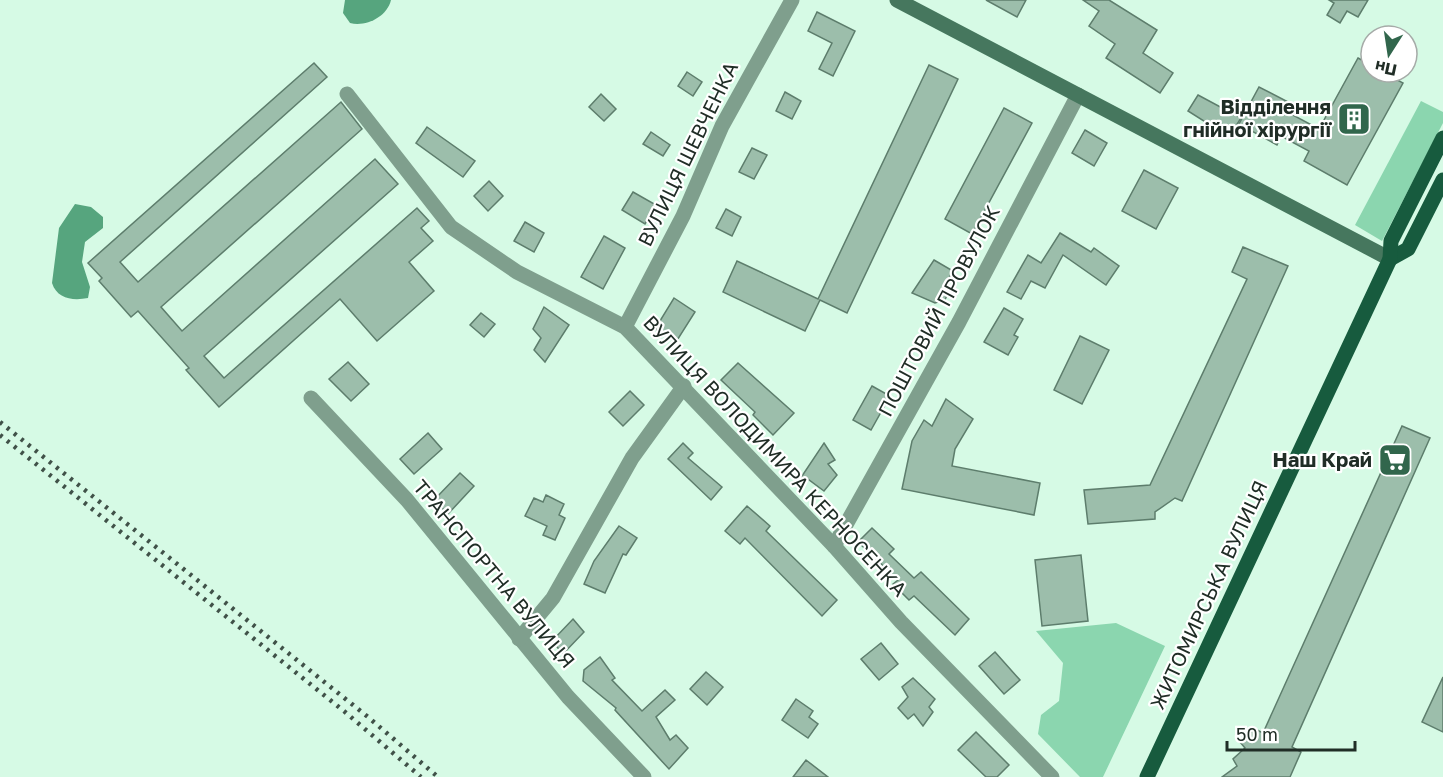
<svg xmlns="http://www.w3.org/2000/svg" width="1443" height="777" font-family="'Golos Text',sans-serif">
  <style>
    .green { fill: #8bd6af }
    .water { fill: #56a57e }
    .building { fill: #9cbeab; stroke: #5d7d6c; stroke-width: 1.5 }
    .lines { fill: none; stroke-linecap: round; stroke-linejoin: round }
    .street { stroke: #7f9f8d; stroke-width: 15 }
    .secondary { stroke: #46775e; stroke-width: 15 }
    .primary { stroke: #175b3e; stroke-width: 15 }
    .rail { stroke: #405148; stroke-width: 4.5; stroke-dasharray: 3 6; stroke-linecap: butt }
    .labels { text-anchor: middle; stroke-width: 4.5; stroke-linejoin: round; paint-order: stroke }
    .poi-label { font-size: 20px; font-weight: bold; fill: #202d26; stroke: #fff; text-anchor: end }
    .street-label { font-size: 20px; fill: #202d26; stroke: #fff }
  </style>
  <rect width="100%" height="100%" fill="#d6fae5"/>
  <g class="green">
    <polygon points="1421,101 1443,112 1443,123 1382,241 1355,225"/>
    <polygon points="1116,623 1165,646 1103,777 1080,777 1038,734 1041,715 1059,701 1063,663 1036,631"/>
  </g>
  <g class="water">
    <path d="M345,0H391C387,17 366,27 350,23L343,13Z"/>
    <path d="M75,204L91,207L103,217V228L85,242L82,262L90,287L88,298C73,301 57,299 52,283L59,228Z"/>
  </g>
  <g class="building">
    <polygon points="986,0 1026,0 1017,17"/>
    <polygon points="1083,0 1109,0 1157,30 1143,53 1173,73 1160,93 1106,58 1115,44 1089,26 1099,11"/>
    <polygon points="1329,0 1368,0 1358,17 1347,11 1340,23 1327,15 1334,3"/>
    <polygon points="817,12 855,31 833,76 819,69 832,43 808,31"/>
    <polygon points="1358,58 1371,65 1371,72 1383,72 1403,83 1347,185 1304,161 1309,151 1281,136 1277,145 1239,124 1259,87 1294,105 1289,113 1319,129"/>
    <polygon points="314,63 327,77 120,262 138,282 341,102 362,129 161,307 182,331 375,159 398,184 204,356 224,378 417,208 429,221 421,228 433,241 409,262 434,291 377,341 340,299 219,407 186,370 189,368 138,311 131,317 99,281 102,278 88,263"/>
    <polygon points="929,65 958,79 847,313 820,300 805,331 723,292 737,261 818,299"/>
    <polygon points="687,72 702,82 693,96 678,86"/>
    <polygon points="785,92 801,101 792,119 776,111"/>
    <polygon points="601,94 616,109 604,121 589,107"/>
    <polygon points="1198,95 1241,118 1229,137 1188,111"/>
    <polygon points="1004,108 1032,123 972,234 945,219"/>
    <polygon points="427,127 475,161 463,177 416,143"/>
    <polygon points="1085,130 1107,143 1094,166 1072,153"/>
    <polygon points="651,132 670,145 663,156 643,144"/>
    <polygon points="752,148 767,155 754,179 739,172"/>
    <polygon points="1144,170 1178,188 1156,229 1122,211"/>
    <polygon points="489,181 503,196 488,211 474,196"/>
    <polygon points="633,192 656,205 645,224 622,210"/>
    <polygon points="726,209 741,217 732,236 716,228"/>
    <polygon points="525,222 544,233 534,252 514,241"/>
    <polygon points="1060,233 1091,252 1094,248 1119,266 1106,285 1063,255 1045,288 1031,281 1021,299 1007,292 1028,255 1041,263"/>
    <polygon points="604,236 625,248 603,289 581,277"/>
    <polygon points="1243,247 1288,266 1182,501 1175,498 1155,512 1155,519 1088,524 1084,490 1150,485 1247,279 1232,272"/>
    <polygon points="934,260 953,271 945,285 949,290 945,300 935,303 912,293"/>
    <polygon points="674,298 695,312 676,342 655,329"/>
    <polygon points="544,307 569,325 545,362 534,350 541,338 533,329"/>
    <polygon points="1004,308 1023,319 1014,335 1018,337 1008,355 984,342"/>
    <polygon points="481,313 495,324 484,337 470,325"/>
    <polygon points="1080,336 1109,350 1082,404 1054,390"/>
    <polygon points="348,362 369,384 351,401 329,379"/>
    <polygon points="738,363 794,413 773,435 753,415 755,412 721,380"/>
    <polygon points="872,386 890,396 871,430 853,420"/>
    <polygon points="630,391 644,405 623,426 609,412"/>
    <polygon points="946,399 973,419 955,449 952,466 1040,483 1034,515 902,489 912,441 924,420 932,426"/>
    <polygon points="1402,426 1430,438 1292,747 1301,752 1290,777 1222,777 1237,766 1233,759 1245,748 1240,742 1255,729 1263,733"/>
    <polygon points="428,433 442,449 414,474 400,459"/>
    <polygon points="683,443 693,453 688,458 722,487 711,500 668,459"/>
    <polygon points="824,443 835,460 828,464 837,475 824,491 805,477 798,482"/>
    <polygon points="460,473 474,486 448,514 434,500"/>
    <polygon points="546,495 564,504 559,515 565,518 555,540 543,535 547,526 525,516 534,498 543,502"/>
    <polygon points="747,506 770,526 766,531 837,600 822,616 745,538 740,544 725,531"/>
    <polygon points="619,526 637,538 626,555 623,554 605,593 584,584 594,561"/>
    <polygon points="872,528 894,549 889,554 914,578 921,572 969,619 955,635 914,596 909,600 893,584 898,580 858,542"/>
    <polygon points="1081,555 1088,621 1042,626 1035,560"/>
    <polygon points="573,619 584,632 563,654 552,641"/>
    <polygon points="881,643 898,664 879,680 861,659"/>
    <polygon points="995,652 1020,680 1004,694 979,666"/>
    <polygon points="600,657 615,678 612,680 642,711 665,690 675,700 656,717 670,740 676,735 688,748 669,769 615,710 616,708 583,681 584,670"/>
    <polygon points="706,672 723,687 707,705 690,689"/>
    <polygon points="1443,677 1443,732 1422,722"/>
    <polygon points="913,678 935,699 929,707 933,712 923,726 914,714 908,719 898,708 908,697 902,687"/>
    <polygon points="796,699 813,711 809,717 818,724 808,738 782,720"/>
    <polygon points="976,732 1009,765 997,777 986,777 958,750"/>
    <polygon points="806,760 828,777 793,777"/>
  </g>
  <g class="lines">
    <g class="street">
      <polyline points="347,94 451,227 517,272 625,327 834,546 901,622 1052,777"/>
      <polyline points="625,327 683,216 722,126 792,0"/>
      <polyline points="311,398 407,500 568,697 644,777"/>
      <polyline points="834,546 959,322 1078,95"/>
      <polyline points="519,639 553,598 632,458 684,386"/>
    </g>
    <polyline class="secondary" points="897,0 1390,259"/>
    <g class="primary">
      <polyline points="1390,259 1408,249 1443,180"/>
      <polyline points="1147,777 1390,259 1391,241 1443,138"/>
    </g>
    <g class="rail">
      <polyline points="0,422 368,717 438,777"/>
      <polyline points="0,435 345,712 421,777"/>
    </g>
  </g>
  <defs>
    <g id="building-square" transform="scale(1.725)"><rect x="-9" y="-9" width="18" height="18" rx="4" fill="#31664c" stroke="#fff"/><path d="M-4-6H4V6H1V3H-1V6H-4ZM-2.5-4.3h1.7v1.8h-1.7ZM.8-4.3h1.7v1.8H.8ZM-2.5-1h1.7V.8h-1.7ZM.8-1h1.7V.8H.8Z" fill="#fff"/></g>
    <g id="supermarket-square" transform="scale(1.725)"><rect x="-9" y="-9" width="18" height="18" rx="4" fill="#31664c" stroke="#fff"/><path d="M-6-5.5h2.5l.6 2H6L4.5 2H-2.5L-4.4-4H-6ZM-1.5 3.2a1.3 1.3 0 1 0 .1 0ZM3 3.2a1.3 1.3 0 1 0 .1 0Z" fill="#fff"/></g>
  </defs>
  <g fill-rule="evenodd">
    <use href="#building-square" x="1354" y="119"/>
    <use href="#supermarket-square" x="1395" y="460"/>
  </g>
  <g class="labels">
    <g class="poi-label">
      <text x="1331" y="114">Відділення<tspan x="1331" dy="23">гнійної хірургії</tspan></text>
      <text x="1372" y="467">Наш Край</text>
    </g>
    <g class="street-label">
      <text transform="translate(688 154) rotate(-64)" y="7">ВУЛИЦЯ ШЕВЧЕНКА</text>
      <text transform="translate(939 311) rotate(-62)" y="7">ПОШТОВИЙ ПРОВУЛОК</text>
      <text transform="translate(775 456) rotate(47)" y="7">ВУЛИЦЯ ВОЛОДИМИРА КЕРНОСЕНКА</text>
      <text transform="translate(494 574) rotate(50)" y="7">ТРАНСПОРТНА ВУЛИЦЯ</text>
      <text transform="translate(1209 595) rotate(-65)" y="7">ЖИТОМИРСЬКА ВУЛИЦЯ</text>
    </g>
  </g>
  <g transform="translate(1389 54) rotate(192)"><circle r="28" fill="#ffffff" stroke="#a6aba8" stroke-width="1.5"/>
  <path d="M0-4.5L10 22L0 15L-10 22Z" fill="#31664c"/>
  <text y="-9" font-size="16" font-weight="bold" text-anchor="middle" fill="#202d26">Пн</text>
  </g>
  <path d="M1227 741v9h128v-9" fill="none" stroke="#202d26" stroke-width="3"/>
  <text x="1236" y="741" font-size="18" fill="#202d26" stroke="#ffffff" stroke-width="4.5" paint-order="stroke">50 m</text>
</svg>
